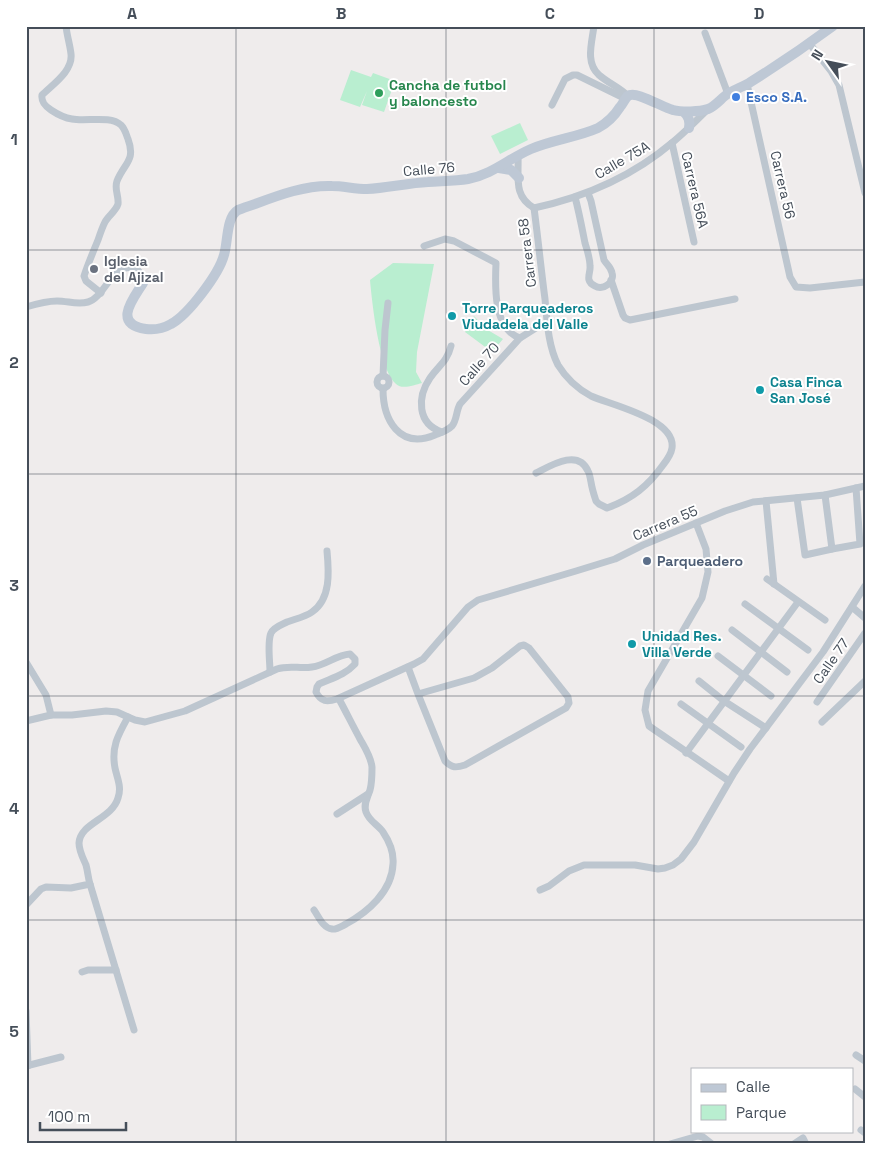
<svg xmlns="http://www.w3.org/2000/svg" width="891" height="1170" font-family="'Space Grotesk',sans-serif">
  <style>
    .green { fill: #b9eed0 }
    .lines { fill: none; stroke-linecap: round; stroke-linejoin: round }
    .street { stroke: #bdc6cf; stroke-width: 7 }
    .secondary { stroke: #bec8d5; stroke-width: 10 }
    .grid { fill: none; stroke: #454e59; stroke-width: 1; stroke-opacity: 0.55 }
    .leisure-dot { fill: #2e9e5b; stroke: #fff; stroke-width: 2 }
    .shop-dot { fill: #3f7fe0; stroke: #fff; stroke-width: 2 }
    .worship-dot { fill: #6b7280; stroke: #fff; stroke-width: 2 }
    .culture-dot { fill: #0f9aa8; stroke: #fff; stroke-width: 2 }
    .service-dot { fill: #5c6f8a; stroke: #fff; stroke-width: 2 }
    .labels { text-anchor: middle; stroke-width: 4; stroke-linejoin: round; paint-order: stroke }
    .leisure-label { font-size: 14px; font-weight: bold; fill: #27864d; stroke: #fff; text-anchor: start }
    .shop-label { font-size: 14px; font-weight: bold; fill: #366cbe; stroke: #fff; text-anchor: start }
    .street-label { font-size: 14px; fill: #454e59; stroke: #fff }
    .worship-label { font-size: 14px; font-weight: bold; fill: #5b616d; stroke: #fff; text-anchor: start }
    .culture-label { font-size: 14px; font-weight: bold; fill: #0d838f; stroke: #fff; text-anchor: start }
    .service-label { font-size: 14px; font-weight: bold; fill: #4e5e75; stroke: #fff; text-anchor: start }
    .neatline { fill: none; stroke: #454e59; stroke-width: 2 }
    .grid-label { font-size: 16px; text-anchor: middle; font-weight: bold; fill: #454e59 }
  </style>
  <rect width="100%" height="100%" fill="#efecec"/>
  <g class="green">
    <polygon points="351,70 371,77 373,73 395,81 384,112 362,105 367,91 360,107 340,100"/>
    <polygon points="520,123 528,140 500,154 491,136"/>
    <path d="M393,263L434,264L417,352L416,372L422,383C414,385 402,390 396,384C379,370 372,302 370,280Z"/>
    <polygon points="474,316 486,329 503,339 492,352 465,332"/>
  </g>
  <g class="lines">
    <g class="street">
      <path d="M66,26C67,36 70,45 71,54C73,71 53,84 42,95C41,102 45,106 51,110C57,114 65,118 72,119C86,122 110,115 121,125C125,129 126,134 128,139C136,161 124,163 117,181C114,189 119,196 118,204C116,211 108,216 105,222C102,228 100,234 98,240C93,252 88,264 84,276L86,281L101,293"/>
      <path d="M594,26C592,42 585,63 599,75C608,83 619,87 628,96"/>
      <polyline points="705,33 728,94"/>
      <polyline points="809,43 831,71 839,85 865,193"/>
      <polyline points="747,84 790,277 796,287 810,288 865,282"/>
      <polyline points="552,105 565,79 573,75 577,75 626,99"/>
      <polyline points="672,143 694,242"/>
      <path d="M518,156C519,177 513,196 534,208"/>
      <path d="M575,197C579,212 582,228 585,243C587,250 590,258 590,266C591,273 584,281 595,286C603,291 615,282 612,273C611,267 607,265 604,260L591,201L588,193"/>
      <path d="M534,208C538,238 541,269 545,299C547,320 548,346 558,365C566,378 578,389 591,396C611,405 676,419 672,448C671,455 667,460 663,465C648,486 632,499 607,508L599,504L596,501C594,495 592,489 591,482C590,478 590,474 588,471C578,448 550,466 536,473"/>
      <path d="M534,208C585,197 633,176 673,142C685,132 696,121 707,110"/>
      <path d="M424,246L445,239L454,241L496,263C495,286 493,329 520,338"/>
      <polyline points="611,280 623,315 625,318 630,320 735,299"/>
      <path d="M26,307C36,304 47,301 57,301C68,301 77,305 88,302C105,297 112,263 133,268C140,269 142,276 143,283"/>
      <circle cx="383" cy="382" r="6"/>
      <polyline points="383,376 385,330 388,303"/>
      <path d="M383,389C383,419 399,450 435,435C440,433 447,431 452,426C457,420 456,411 460,404L520,338L539,326L548,324"/>
      <path d="M442,432C417,424 417,397 430,378C439,365 447,362 451,346"/>
      <polyline points="825,495 832,549"/>
      <polyline points="797,498 805,555 832,549 860,544 856,488"/>
      <polyline points="766,501 774,584"/>
      <polyline points="696,523 706,549 708,572 702,598 648,691 645,710 649,726 729,781"/>
      <polyline points="767,579 825,620"/>
      <polyline points="745,604 808,650"/>
      <polyline points="852,607 865,618"/>
      <polyline points="732,630 787,672"/>
      <polyline points="718,656 771,696"/>
      <polyline points="26,662 46,695 51,715"/>
      <path d="M408,667L418,694L445,761C452,768 456,768 465,765L566,708L569,703L568,697L529,648L524,645L520,646L492,668L474,678L418,694"/>
      <path d="M270,672C270,661 267,642 271,633C274,627 281,625 287,622C295,619 305,617 312,612C331,599 329,572 327,551"/>
      <polyline points="699,681 724,701 766,728"/>
      <polyline points="817,702 865,633"/>
      <polyline points="681,704 741,747"/>
      <polyline points="26,721 51,715 72,715 106,711 117,712 128,717"/>
      <polyline points="822,722 865,681"/>
      <polyline points="686,753 798,602"/>
      <polyline points="337,814 368,794"/>
      <polyline points="90,884 134,1030"/>
      <polyline points="540,890 549,886 569,871 584,865 635,865 658,869 665,868 673,865 681,859 694,842 734,773 750,749 823,652 865,586"/>
      <path d="M26,905L41,889L46,887L71,888L90,884C88,878 88,872 86,865C83,858 79,851 79,843C80,823 112,819 118,798C122,787 117,778 115,768C111,747 118,735 128,717L135,720L145,722L185,711L277,669C289,665 300,669 312,667C326,665 336,655 350,654L355,659V664C345,675 332,678 319,684L317,687L316,692C321,702 327,702 337,699L414,664L423,659L468,607L478,600L576,571L615,559L643,545L725,511L753,502L825,495L865,486"/>
      <path d="M314,910C319,917 323,928 332,929C336,930 342,926 346,924C368,912 392,891 393,864C394,853 389,841 383,832C378,825 369,821 366,812C363,804 368,797 370,790C372,783 372,774 372,767C371,757 365,748 360,739C353,726 346,712 339,699"/>
      <polyline points="82,972 88,970 116,970"/>
      <polyline points="26,1011 28,1066"/>
      <polyline points="856,1055 865,1061"/>
      <polyline points="26,1066 61,1057"/>
      <polyline points="855,1089 865,1097"/>
      <polyline points="861,1130 865,1133"/>
      <polyline points="670,1144 698,1136 703,1137 712,1144"/>
      <polyline points="794,1144 803,1138 806,1144"/>
    </g>
    <g class="secondary">
      <path d="M684,112C689,117 690,121 689,128"/>
      <polyline points="499,168 511,170 519,178"/>
      <path d="M143,283C133,299 112,324 146,329C154,330 164,328 171,324C188,315 219,274 224,255C228,243 226,217 238,210C243,208 249,206 255,204C279,195 306,185 332,186C343,186 355,189 367,189C387,188 408,183 428,182C441,181 455,181 468,179C493,174 508,159 531,149C552,140 578,137 598,128C607,123 615,115 620,107C623,104 625,98 628,96C636,90 663,108 673,110C681,112 700,112 708,109C716,106 722,97 729,93C736,89 742,87 749,83C778,65 806,46 833,26"/>
    </g>
  </g>
  <path class="grid" d="M236,26V1144M446,26V1144M654,26V1144M26,250H865M26,474H865M26,696H865M26,920H865"/>
  <circle class="leisure-dot" cx="379" cy="93" r="5"/>
  <circle class="shop-dot" cx="736" cy="97" r="5"/>
  <circle class="worship-dot" cx="94" cy="269" r="5"/>
  <g class="culture-dot">
    <circle cx="452" cy="316" r="5"/>
    <circle cx="760" cy="390" r="5"/>
    <circle cx="632" cy="644" r="5"/>
  </g>
  <circle class="service-dot" cx="647" cy="561" r="5"/>
  <g class="labels">
    <g class="leisure-label">
      <text x="389" y="90">Cancha de futbol<tspan x="389" dy="16">y baloncesto</tspan></text>
    </g>
    <g class="shop-label">
      <text x="746" y="102">Esco S.A.</text>
    </g>
    <g class="street-label">
      <text transform="translate(622 160) rotate(-30)" y="5">Calle 75A</text>
      <text transform="translate(429 169) rotate(-5)" y="5">Calle 76</text>
      <text transform="translate(783 185) rotate(77)" y="5">Carrera 56</text>
      <text transform="translate(695 190) rotate(77)" y="5">Carrera 56A</text>
      <text transform="translate(527 253) rotate(-97)" y="5">Carrera 58</text>
      <text transform="translate(479 364) rotate(-48)" y="5">Calle 70</text>
      <text transform="translate(665 523) rotate(-23)" y="5">Carrera 55</text>
      <text transform="translate(831 661) rotate(-55)" y="5">Calle 77</text>
    </g>
    <g class="worship-label">
      <text x="104" y="266">Iglesia<tspan x="104" dy="16">del Ajizal</tspan></text>
    </g>
    <g class="culture-label">
      <text x="462" y="313">Torre Parqueaderos<tspan x="462" dy="16">Viudadela del Valle</tspan></text>
      <text x="770" y="387">Casa Finca<tspan x="770" dy="16">San José</tspan></text>
      <text x="642" y="641">Unidad Res.<tspan x="642" dy="16">Villa Verde</tspan></text>
    </g>
    <g class="service-label">
      <text x="657" y="566">Parqueadero</text>
    </g>
  </g>
  <rect width="891" height="1170" fill="none" stroke="#ffffff" stroke-width="55"/>
  <rect x="691" y="1068" width="162" height="65" fill="#ffffff" stroke="#b5b8bd"/>
  <rect x="701" y="1084" width="25" height="8" fill="#bec8d5" stroke="#b5b8bd"/>
  <text x="736" y="1092" font-size="15" fill="#454e59">Calle</text>
  <rect x="701" y="1105" width="25" height="15" fill="#b9eed0" stroke="#b5b8bd"/>
  <text x="736" y="1118" font-size="15" fill="#454e59">Parque</text>
  <g transform="translate(828 62) rotate(303)" stroke="#ffffff" stroke-width="4" paint-order="stroke">
  <path d="M0-4L9 19L0 12L-9 19Z" fill="#454e59"/>
  <text y="-8" font-size="14" font-weight="bold" text-anchor="middle" fill="#454e59">N</text>
  </g>
  <path d="M40 1122v8h86v-8" fill="none" stroke="#454e59" stroke-width="2.5"/>
  <text x="48" y="1122" font-size="15" fill="#454e59" stroke="#ffffff" stroke-width="4" paint-order="stroke">100 m</text>
  <rect x="28" y="28" width="836" height="1114" class="neatline"/>
  <g class="grid-label">
    <text x="132" y="19">A</text>
    <text x="341" y="19">B</text>
    <text x="550" y="19">C</text>
    <text x="759" y="19">D</text>
    <text x="14" y="145">1</text>
    <text x="14" y="368">2</text>
    <text x="14" y="591">3</text>
    <text x="14" y="814">4</text>
    <text x="14" y="1037">5</text>
  </g>
</svg>
